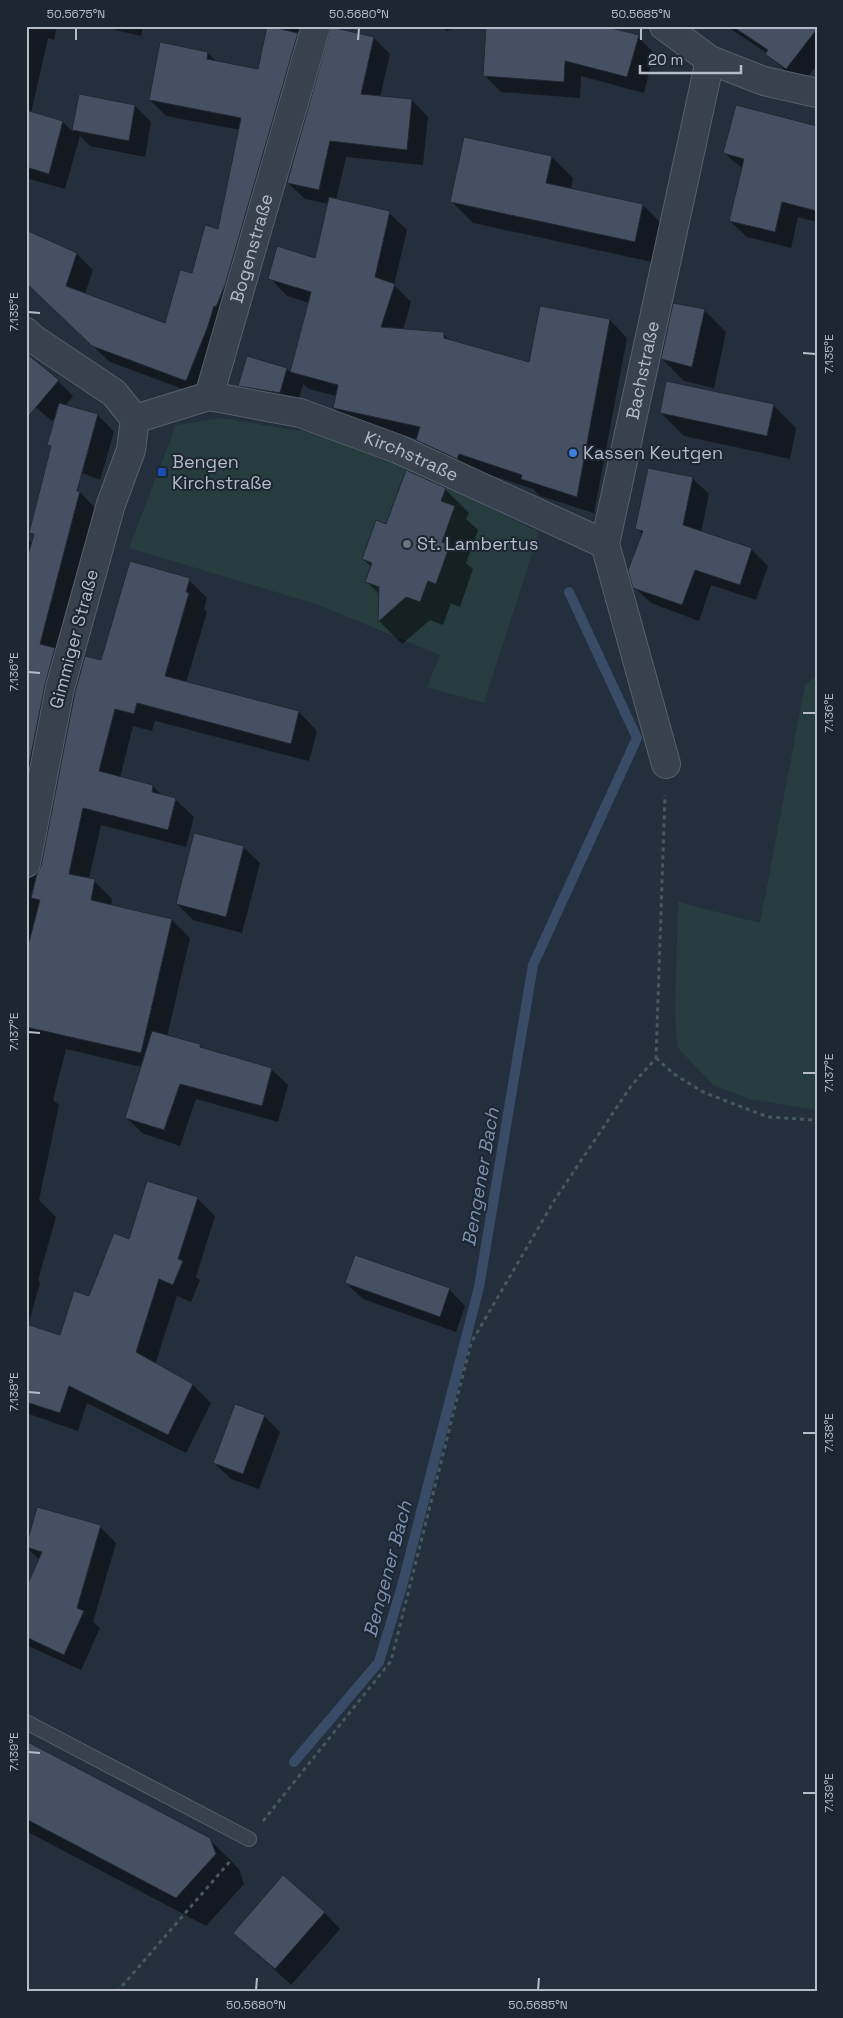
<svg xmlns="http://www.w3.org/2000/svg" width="843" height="2018" font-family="'Space Grotesk',sans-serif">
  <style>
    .green { fill: #263c3f }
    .shadow { fill: #0007 }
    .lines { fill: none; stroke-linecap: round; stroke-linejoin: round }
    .stream { stroke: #394c67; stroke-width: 10 }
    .building { fill: #455162; stroke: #1f2835 }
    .service-casing { stroke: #565f6c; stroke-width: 16 }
    .minor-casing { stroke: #565f6c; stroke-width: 30 }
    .tertiary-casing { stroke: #565f6c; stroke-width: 30 }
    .path { stroke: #44595c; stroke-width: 3; stroke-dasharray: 4 4; stroke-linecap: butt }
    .service { stroke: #38414e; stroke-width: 14 }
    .minor { stroke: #38414e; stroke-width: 28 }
    .tertiary { stroke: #38414e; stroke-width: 28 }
    .ticks { fill: none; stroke: #b4bcc9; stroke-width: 2 }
    .shop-dot { fill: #3f7fe0; stroke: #1d2633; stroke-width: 2 }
    .transit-dot { fill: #1a4fb4; stroke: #1d2633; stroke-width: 2 }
    .worship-dot { fill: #6b7280; stroke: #1d2633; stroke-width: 2 }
    .labels { text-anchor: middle; stroke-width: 4; stroke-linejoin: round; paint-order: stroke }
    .street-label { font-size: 18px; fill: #b4bcc9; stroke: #1d2633 }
    .poi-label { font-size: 18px; fill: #b4bcc9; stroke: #1d2633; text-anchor: start }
    .water-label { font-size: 19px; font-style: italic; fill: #7c92b1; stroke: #1d2633 }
    .neatline { fill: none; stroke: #b4bcc9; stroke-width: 2 }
    .ticks-label { font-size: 12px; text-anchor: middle; fill: #b4bcc9 }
  </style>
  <rect width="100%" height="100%" fill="#242f3e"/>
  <g class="green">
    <polygon points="221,418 313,433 376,453 539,532 484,703 427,687 440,655 316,604 129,548 176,425"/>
    <polygon points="817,675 817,1110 749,1099 713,1085 677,1047 675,1008 678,902 760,923 805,685"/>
  </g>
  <g class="shadow">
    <polygon points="26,26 57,26 54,40 48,38 31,113 63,122 73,132 80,95 135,106 151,122 145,157 90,146 80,136 65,189 26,178"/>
    <polygon points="98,26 143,26 141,36"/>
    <polygon points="268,26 313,26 202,396 110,362 26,283 26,231 77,254 93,270 85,294 165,324 219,230 240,130 166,116 150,100 208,53 217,62 259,71"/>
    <polygon points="441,26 466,26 446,31"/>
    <polygon points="726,26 817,26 817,65 802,84 783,69 768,54"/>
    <polygon points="638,37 654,53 644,93 581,76 580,98 501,92 485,76"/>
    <polygon points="374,38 390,54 380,97 412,100 428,117 423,165 346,157 336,200 389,213 407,230 394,285 411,302 403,330 443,334 451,341 530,364 610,320 627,338 594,513 540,496 533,489 435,457 417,439 352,425 334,408 337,396 309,389 303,384 296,409 256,401 240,385 287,369 291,373 309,303 287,296 270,278 316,260 329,204 305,199 288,183"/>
    <polygon points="817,127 817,222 798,217 791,248 747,237 730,221 743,169 724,153"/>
    <polygon points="552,157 573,178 571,190 643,205 664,226 657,263 473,223 452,202"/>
    <polygon points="704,310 726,332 714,388 684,381 662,359"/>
    <polygon points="58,381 73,396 65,406 98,415 114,432 100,480 67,467 48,444 57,415 52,421 26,399"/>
    <polygon points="773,405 796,428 790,459 684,436 661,413"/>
    <polygon points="407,472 445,489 469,513 466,519 478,530 466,563 473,569 460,607 451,603 443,625 430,620 402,644 379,621 380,595 367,582 372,567 363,559 387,525"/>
    <polygon points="692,478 709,494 701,532 751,549 768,566 756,600 711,585 699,621 651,603 634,587 643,535 637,529"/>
    <polygon points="77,489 98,511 28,879 38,874 42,867 102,661 189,580 207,598 204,609 207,612 186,683 299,712 317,731 309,761 155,721 152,731 133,726 120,778 153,786 162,796 175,799 194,817 186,847 101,825 89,879 94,881 112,899 111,906 172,920 190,938 167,1037 200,1045 205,1050 271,1069 288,1085 278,1122 196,1099 180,1146 142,1133 126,1117 142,1067 66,1049 53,1100 59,1105 39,1200 56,1217 38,1280 40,1283 28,1326 61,1337 130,1241 197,1198 215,1216 196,1277 200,1280 191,1302 177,1296 155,1365 193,1385 211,1403 186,1453 87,1403 78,1431 26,1413 26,540 37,543"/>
    <polygon points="243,847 260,863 242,933 193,920 177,904"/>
    <polygon points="346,1283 449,1289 465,1306 456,1332 363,1299"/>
    <polygon points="264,1416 280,1432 259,1489 231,1479 214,1463"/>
    <polygon points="100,1527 116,1543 93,1622 100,1628 81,1670 26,1645 26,1591 40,1560 26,1547"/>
    <polygon points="26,1742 209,1839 239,1869 244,1884 206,1926 26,1831"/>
    <polygon points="324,1912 340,1929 291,1985 235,1933"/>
  </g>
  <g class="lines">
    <polyline class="stream" points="294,1762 379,1662 402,1586 479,1287 533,965 637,738 569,592"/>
  </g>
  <g class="building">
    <polygon points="267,26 298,33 225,285 216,307 214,306 208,326 186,381 92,346 26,283 26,230 77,253 66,286 165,323 180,270 192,273 205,225 218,229 241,118 149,100 160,42 208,52 207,59 258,69"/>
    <polygon points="486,26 603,26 639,35 627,77 565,61 564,82 483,76"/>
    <polygon points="732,26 817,26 817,29 786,69 765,54 768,50"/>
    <polygon points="331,27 374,37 361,94 412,99 407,150 330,141 319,190 287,183"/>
    <polygon points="79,94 135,105 129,141 72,130"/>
    <polygon points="736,105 817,126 817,211 782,202 775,232 729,221 744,159 723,153"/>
    <polygon points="26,110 63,121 49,174 26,167"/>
    <polygon points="464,137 552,156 546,183 643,204 635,242 450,202"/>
    <polygon points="329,197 390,211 375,277 395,284 381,327 444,332 444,338 529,362 540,306 610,319 577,497 521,479 522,475 459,454 457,459 416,440 420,427 333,408 338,385 290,372 311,292 268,279 277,246 315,258"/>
    <polygon points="673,303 705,309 692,367 661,359"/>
    <polygon points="26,353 59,380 26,419"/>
    <polygon points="247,356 287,368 280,393 238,386"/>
    <polygon points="666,381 774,404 767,436 660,413"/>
    <polygon points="59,403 98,414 77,491 80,491 40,644 55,648 45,685 26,780 26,563 34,534 29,533 51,446 47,445"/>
    <polygon points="648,468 693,477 683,525 752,548 740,585 695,570 682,605 633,588 628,570 643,531 635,529"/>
    <polygon points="406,470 446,488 441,501 455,506 442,542 450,545 436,584 428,581 420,602 406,597 378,622 379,587 365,582 372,563 362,559 376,520 386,524"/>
    <polygon points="130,561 190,578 186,592 189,593 165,676 299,711 291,744 137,703 134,714 115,709 99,771 153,785 152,792 176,798 168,830 83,808 69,874 95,879 91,900 172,919 141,1053 26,1027 26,942 29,942 40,900 31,898 37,874 41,866 75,692 85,656 101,660"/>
    <polygon points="194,833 244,846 226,917 176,904"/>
    <polygon points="152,1031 200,1044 200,1047 272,1068 262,1106 180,1084 164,1130 125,1118"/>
    <polygon points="147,1181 198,1197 178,1259 183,1261 173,1285 159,1279 136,1352 193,1384 168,1435 69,1386 60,1413 26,1402 26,1324 60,1335 74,1291 89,1296 114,1233 129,1239"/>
    <polygon points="355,1255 450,1288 440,1317 345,1283"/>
    <polygon points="235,1404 265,1415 243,1474 213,1463"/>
    <polygon points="37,1507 101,1525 77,1608 84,1611 64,1655 26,1637 26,1588 42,1552 26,1547"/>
    <polygon points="26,1741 210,1838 216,1854 176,1898 26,1819"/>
    <polygon points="283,1875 325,1912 275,1969 233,1933"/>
  </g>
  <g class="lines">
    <g class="service-casing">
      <polyline id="service" points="26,1722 249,1839"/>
    </g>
    <g class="minor-casing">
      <g id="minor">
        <polyline points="664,26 710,60 764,81 817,93"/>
        <path id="s1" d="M209,396L300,413L398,449L605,544"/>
        <path id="s2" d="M135,419L209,396L316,26"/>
        <path id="s3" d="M666,764L605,544L710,60"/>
      </g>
    </g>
    <g class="tertiary-casing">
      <polyline id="tertiary" points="26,332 32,338 114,393 135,419 131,450 111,504 60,688 26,863"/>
    </g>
    <g class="path">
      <polyline points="656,1058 674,1074 703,1092 768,1117 817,1120"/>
      <polyline points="263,1821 391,1661 471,1343 554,1201 631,1086 656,1058 665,795"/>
      <polyline points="117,1992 232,1859"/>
    </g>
    <use href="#service" class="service"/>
    <use href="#minor" class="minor"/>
    <use href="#tertiary" class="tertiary"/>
  </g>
  <path class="ticks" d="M76,40V28M358,40L359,28M641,40V28M28,312L40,313M803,353L816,354M28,672L40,673M803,713H816M28,1032L40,1033M803,1073H816M28,1392L40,1393M803,1433H816M28,1752L40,1753M803,1793H816M256,1990L257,1978M538,1990L539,1978"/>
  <circle class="shop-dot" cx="573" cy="453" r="5"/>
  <rect class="transit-dot" x="157" y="467" width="10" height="10" rx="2.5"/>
  <circle class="worship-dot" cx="407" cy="544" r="5"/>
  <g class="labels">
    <g class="street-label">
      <text dy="6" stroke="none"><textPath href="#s2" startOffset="231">Bogenstraße</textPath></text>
      <text dy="6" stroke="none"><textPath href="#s3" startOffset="406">Bachstraße</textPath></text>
      <text dy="6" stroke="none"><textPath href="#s1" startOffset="212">Kirchstraße</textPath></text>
      <text transform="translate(74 639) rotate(-75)" y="6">Gimmiger Straße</text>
    </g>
    <g class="poi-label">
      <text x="583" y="459">Kassen Keutgen</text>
      <text x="172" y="468">Bengen<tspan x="172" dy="21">Kirchstraße</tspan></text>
      <text x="417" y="550">St. Lambertus</text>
    </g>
    <g class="water-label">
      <text transform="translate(480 1177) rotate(-80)" y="7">Bengener Bach</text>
      <text transform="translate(387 1569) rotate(-75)" y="7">Bengener Bach</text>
    </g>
  </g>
  <rect width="843" height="2018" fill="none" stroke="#1d2633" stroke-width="55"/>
  <path d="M640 65v8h101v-8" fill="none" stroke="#b4bcc9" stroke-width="2.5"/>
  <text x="648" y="65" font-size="15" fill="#b4bcc9" stroke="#1d2633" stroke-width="4" paint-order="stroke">20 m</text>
  <rect x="28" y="28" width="788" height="1962" class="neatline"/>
  <g class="ticks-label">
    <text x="76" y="18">50.5675°N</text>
    <text x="359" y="18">50.5680°N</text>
    <text x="641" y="18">50.5685°N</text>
    <text transform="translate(14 312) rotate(-90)" y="4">7.135°E</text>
    <text transform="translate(829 354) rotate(-90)" y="4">7.135°E</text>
    <text transform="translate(14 672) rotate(-90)" y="4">7.136°E</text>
    <text transform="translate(829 713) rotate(-90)" y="4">7.136°E</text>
    <text transform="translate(14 1032) rotate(-90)" y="4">7.137°E</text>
    <text transform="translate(829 1073) rotate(-90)" y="4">7.137°E</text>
    <text transform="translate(14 1392) rotate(-90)" y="4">7.138°E</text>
    <text transform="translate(829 1433) rotate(-90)" y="4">7.138°E</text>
    <text transform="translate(14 1752) rotate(-90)" y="4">7.139°E</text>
    <text transform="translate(829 1793) rotate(-90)" y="4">7.139°E</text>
    <text x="256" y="2009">50.5680°N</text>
    <text x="538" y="2009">50.5685°N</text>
  </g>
</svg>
